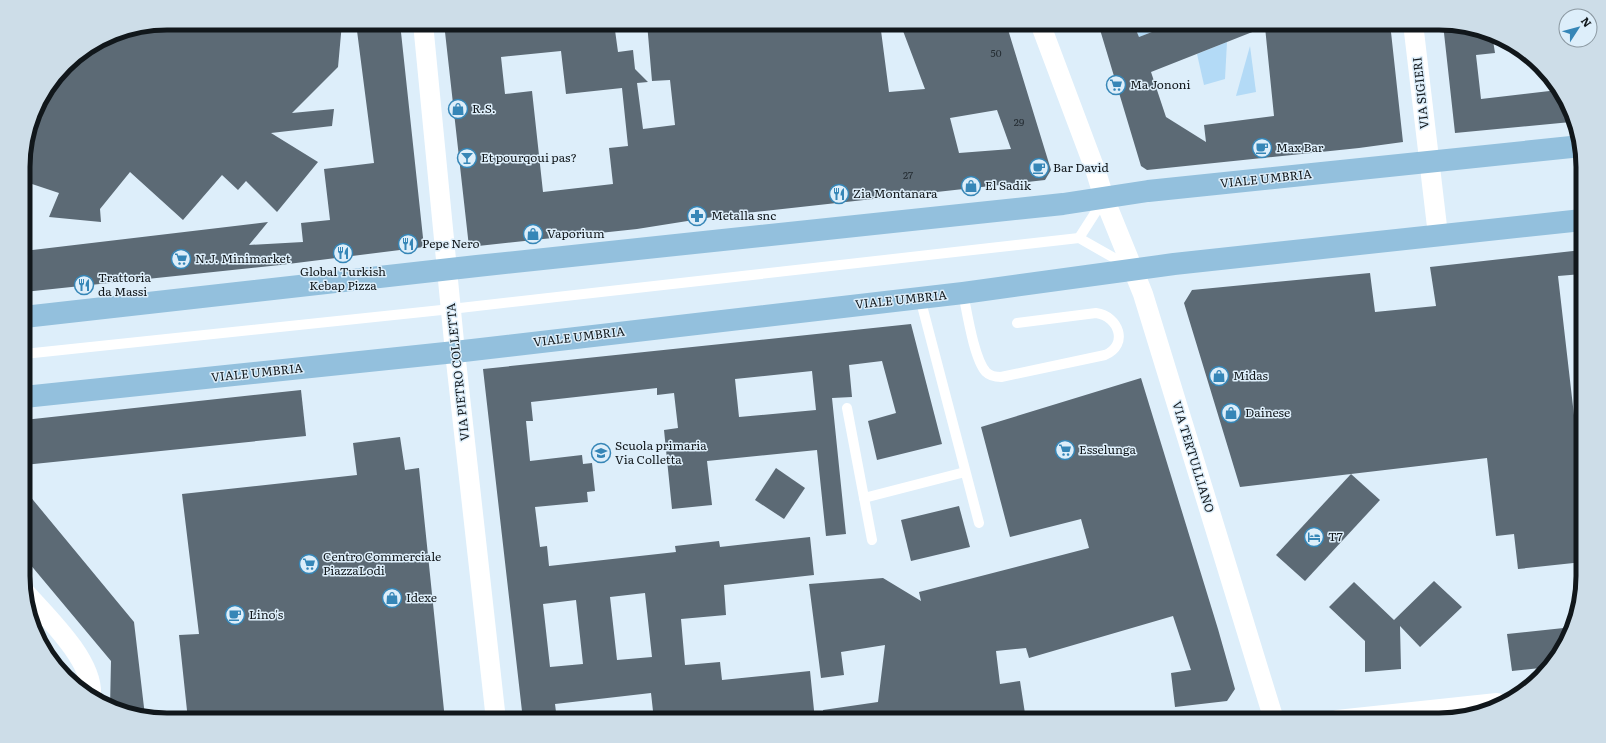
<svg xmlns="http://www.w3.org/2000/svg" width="1606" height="743" font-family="Literata,serif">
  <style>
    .green { fill: #b3daf6 }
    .building { fill: #5c6a75; fill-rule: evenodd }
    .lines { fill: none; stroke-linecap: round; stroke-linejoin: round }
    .lane { stroke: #fff; stroke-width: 10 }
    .street { stroke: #fff; stroke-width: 20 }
    .primary { stroke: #93c0dd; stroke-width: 22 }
    .labels { text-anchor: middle; stroke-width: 3; stroke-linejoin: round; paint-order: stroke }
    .number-label { font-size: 10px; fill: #242c32 }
    .poi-label { font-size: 12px; fill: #11171b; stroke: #ddeefa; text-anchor: start }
    .street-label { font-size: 12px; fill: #11171b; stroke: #ddeefa }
    .rim { fill: none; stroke: #11171b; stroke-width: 5 }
  </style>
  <rect width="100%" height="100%" fill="#ddeefa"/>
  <g class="green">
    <polygon points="1133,23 1175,23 1139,37"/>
    <polygon points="1227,42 1225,79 1204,85 1197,54"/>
    <polygon points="1250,46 1256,92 1236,96"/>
  </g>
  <g class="building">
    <polygon points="167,23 342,23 338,67 292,113 334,109 332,126 271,133 318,162 277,212 246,181 238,190 222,175 183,220 130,172 100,209 101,222 49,217 59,193 23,181 23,157 38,103 72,59 112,34"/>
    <polygon points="356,23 400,23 424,247 280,265 24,292 24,251 268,222 249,245 303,242 301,223 330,220 324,169 374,163"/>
    <path d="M444,23H614L618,52L633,50L635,69L648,82L637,83L643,129L675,125L670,80L652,81L647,23H880L889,92L925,89L900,23H1006L1051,170L1045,180L719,216L637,229L469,247ZM561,51L566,94L622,88L628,146L609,148L613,184L543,192L532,91L505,94L501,57ZM997,110L1011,149L959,153L950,118Z"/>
    <path d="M1098,23H1114L1117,30L1133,23L1139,37L1175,23H1390L1403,142L1359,148L1147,170L1141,166ZM1265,27L1274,116L1204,125L1206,142L1166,117L1151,72Z"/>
    <polygon points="1443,24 1492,34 1495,53 1476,55 1481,99 1558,90 1571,122 1455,133"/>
    <polygon points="1582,250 1582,274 1558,276 1578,450 1583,449 1583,562 1518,569 1514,534 1496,536 1487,458 1240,487 1184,303 1192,290 1370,273 1375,312 1436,306 1430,267"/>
    <path d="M911,324L942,444L877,460L868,421L896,413L882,361L849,365L852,397L832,398L846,534L826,536L817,450L707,461L712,505L672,509L664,430L678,428L674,393L657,395V388L531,402L533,421H526L530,461L582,455L583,464L592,463L595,491L587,492L588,502L535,507L540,547L547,546L549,566L676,552L675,546L719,541L720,547L810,537L814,575L724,585L726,615L681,619L685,665L720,662L722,680L810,671L815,720H654L651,693L555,704L557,720H523L483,369ZM812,371L816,410L739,417L735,379ZM645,593L652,657L617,660L610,597ZM576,600L583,664L550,667L543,604Z"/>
    <polygon points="1141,378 1218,629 1235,689 1227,701 1175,707 1171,673 1191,670 1173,616 1029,658 1026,648 996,651 1000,684 1020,681 1026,720 1002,720 1002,715 966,720 824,720 823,710 878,702 885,645 841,652 844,675 821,678 809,584 883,578 921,601 919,592 1089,548 1081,519 1010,537 981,427"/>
    <polygon points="301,390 306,436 24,465 24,420"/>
    <polygon points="400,437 405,470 419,468 445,720 188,720 179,635 199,634 182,494 357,475 353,443"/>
    <polygon points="776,468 805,488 784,519 755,500"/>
    <polygon points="1351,474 1380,500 1305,581 1276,555"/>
    <polygon points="24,489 134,622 145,716 110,708 111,661 24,557"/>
    <polygon points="959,506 970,547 911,561 901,520"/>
    <polygon points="1434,581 1462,607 1420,647 1400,626 1401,669 1365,672 1365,641 1329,607 1354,582 1394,620"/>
    <polygon points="1573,627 1572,632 1550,667 1512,671 1507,634"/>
  </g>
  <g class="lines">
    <g class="lane">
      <polyline points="1079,238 1104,199"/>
      <path d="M963,293C967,312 974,359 986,372C990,376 995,377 1001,377L1105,355C1129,345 1119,316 1096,313L1017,323"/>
      <polyline points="920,298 979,523"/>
      <polyline points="24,354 451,309 1079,238 1130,267"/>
      <polyline points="847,408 872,540"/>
      <polyline points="864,498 965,472"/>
    </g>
    <g class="street">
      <polyline points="423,23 455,352 496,720"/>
      <polyline points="1040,23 1096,172 1104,198 1143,294 1274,720"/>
      <polyline points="1413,23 1438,235"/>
      <path d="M24,591C46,616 92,659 91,693"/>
      <polyline points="1337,720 1497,703"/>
    </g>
    <g class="primary">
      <polyline points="24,317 477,266 1063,204 1148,191 1581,146"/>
      <polyline points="24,397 455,352 963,293 1174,264 1582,220"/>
    </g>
  </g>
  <defs>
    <g id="supermarket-ring" transform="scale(1)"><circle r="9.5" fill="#ddeefa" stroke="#3686b7" stroke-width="1.5"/><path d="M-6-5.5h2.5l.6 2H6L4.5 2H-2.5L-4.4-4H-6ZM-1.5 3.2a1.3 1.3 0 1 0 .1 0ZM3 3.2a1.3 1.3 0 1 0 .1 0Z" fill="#3686b7"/></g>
    <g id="shop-ring" transform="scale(1)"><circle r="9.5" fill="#ddeefa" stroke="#3686b7" stroke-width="1.5"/><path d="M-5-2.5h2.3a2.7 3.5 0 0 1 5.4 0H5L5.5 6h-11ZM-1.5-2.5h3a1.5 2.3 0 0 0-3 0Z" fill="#3686b7"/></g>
    <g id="cafe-ring" transform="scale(1)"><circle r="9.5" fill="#ddeefa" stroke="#3686b7" stroke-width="1.5"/><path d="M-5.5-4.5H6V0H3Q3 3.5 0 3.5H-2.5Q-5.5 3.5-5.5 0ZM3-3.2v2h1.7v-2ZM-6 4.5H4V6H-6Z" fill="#3686b7"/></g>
    <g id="bar-ring" transform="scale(1)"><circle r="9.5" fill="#ddeefa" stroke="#3686b7" stroke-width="1.5"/><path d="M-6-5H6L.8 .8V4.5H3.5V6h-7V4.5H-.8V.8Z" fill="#3686b7"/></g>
    <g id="restaurant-ring" transform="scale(1)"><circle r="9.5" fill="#ddeefa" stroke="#3686b7" stroke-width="1.5"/><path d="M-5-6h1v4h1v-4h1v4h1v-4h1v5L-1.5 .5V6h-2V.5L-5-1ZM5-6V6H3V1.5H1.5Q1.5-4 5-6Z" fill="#3686b7"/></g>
    <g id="pharmacy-ring" transform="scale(1)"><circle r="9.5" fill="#ddeefa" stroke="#3686b7" stroke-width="1.5"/><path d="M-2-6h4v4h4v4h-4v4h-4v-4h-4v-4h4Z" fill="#3686b7"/></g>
    <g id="school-ring" transform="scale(1)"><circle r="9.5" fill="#ddeefa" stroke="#3686b7" stroke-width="1.5"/><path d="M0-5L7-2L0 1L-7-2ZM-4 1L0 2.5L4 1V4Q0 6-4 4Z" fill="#3686b7"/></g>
    <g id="hotel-ring" transform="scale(1)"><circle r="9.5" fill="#ddeefa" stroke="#3686b7" stroke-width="1.5"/><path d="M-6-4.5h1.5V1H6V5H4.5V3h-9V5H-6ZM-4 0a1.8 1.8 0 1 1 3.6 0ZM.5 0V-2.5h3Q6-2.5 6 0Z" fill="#3686b7"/></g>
  </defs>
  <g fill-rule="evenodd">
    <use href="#supermarket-ring" x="1116" y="85"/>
    <use href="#shop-ring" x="458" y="109"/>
    <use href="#cafe-ring" x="1262" y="148"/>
    <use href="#bar-ring" x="467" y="158"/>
    <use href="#cafe-ring" x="1039" y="168"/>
    <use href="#shop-ring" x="971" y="186"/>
    <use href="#restaurant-ring" x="839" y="194"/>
    <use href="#pharmacy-ring" x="697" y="216"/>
    <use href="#shop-ring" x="533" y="234"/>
    <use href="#restaurant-ring" x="408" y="244"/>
    <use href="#restaurant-ring" x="343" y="253"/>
    <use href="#supermarket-ring" x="181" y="259"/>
    <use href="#restaurant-ring" x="84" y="285"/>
    <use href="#shop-ring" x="1219" y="376"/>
    <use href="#shop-ring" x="1231" y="413"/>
    <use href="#supermarket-ring" x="1065" y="450"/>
    <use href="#school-ring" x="601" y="453"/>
    <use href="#hotel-ring" x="1314" y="537"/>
    <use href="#supermarket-ring" x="309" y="564"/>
    <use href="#shop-ring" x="392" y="598"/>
    <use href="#cafe-ring" x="235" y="615"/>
  </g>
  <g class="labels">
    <g class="number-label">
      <text x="996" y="57">50</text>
      <text x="1019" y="126">29</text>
      <text x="908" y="179">27</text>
    </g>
    <g class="poi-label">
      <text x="1130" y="89">Ma Jononi</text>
      <text x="472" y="113">R.S.</text>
      <text x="1276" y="152">Max Bar</text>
      <text x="481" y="162">Et pourqoui pas?</text>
      <text x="1053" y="172">Bar David</text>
      <text x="985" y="190">El Sadik</text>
      <text x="853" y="198">Zia Montanara</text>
      <text x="711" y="220">Metalla snc</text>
      <text x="547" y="238">Vaporium</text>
      <text x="422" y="248">Pepe Nero</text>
      <text x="195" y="263">N.J. Minimarket</text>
      <text x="343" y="276" text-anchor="middle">Global Turkish<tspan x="343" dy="14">Kebap Pizza</tspan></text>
      <text x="98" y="282">Trattoria<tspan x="98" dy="14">da Massi</tspan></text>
      <text x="1233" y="380">Midas</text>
      <text x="1245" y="417">Dainese</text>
      <text x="615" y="450">Scuola primaria<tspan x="615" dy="14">Via Colletta</tspan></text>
      <text x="1079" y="454">Esselunga</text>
      <text x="1328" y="541">T7</text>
      <text x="323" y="561">Centro Commerciale<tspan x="323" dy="14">PiazzaLodi</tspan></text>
      <text x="406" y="602">Idexe</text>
      <text x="249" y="619">Lino's</text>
    </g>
    <g class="street-label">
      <text transform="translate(1421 93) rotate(-96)" y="4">VIA SIGIERI</text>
      <text transform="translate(1266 179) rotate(-6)" y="4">VIALE UMBRIA</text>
      <text transform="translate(901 300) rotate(-6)" y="4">VIALE UMBRIA</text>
      <text transform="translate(579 337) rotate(-7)" y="4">VIALE UMBRIA</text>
      <text transform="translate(458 372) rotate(-96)" y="4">VIA PIETRO COLLETTA</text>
      <text transform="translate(257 373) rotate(-6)" y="4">VIALE UMBRIA</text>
      <text transform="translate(1193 457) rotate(73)" y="4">VIA TERTULLIANO</text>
    </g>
  </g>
  <path d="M0 0H1606V743H0ZM167 30H1439A137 137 0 0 1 1576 167V576A137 137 0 0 1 1439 713H167A137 137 0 0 1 30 576V167A137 137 0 0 1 167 30Z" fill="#cddde8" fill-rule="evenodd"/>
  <path class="rim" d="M167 30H1439A137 137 0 0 1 1576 167V576A137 137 0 0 1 1439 713H167A137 137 0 0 1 30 576V167A137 137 0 0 1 167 30Z"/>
  <g transform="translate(1578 28) rotate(54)"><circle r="19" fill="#ddeefa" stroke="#8b98a1"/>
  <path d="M0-3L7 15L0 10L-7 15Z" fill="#3686b7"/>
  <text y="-6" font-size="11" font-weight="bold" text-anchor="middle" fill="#11171b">N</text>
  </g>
</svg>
